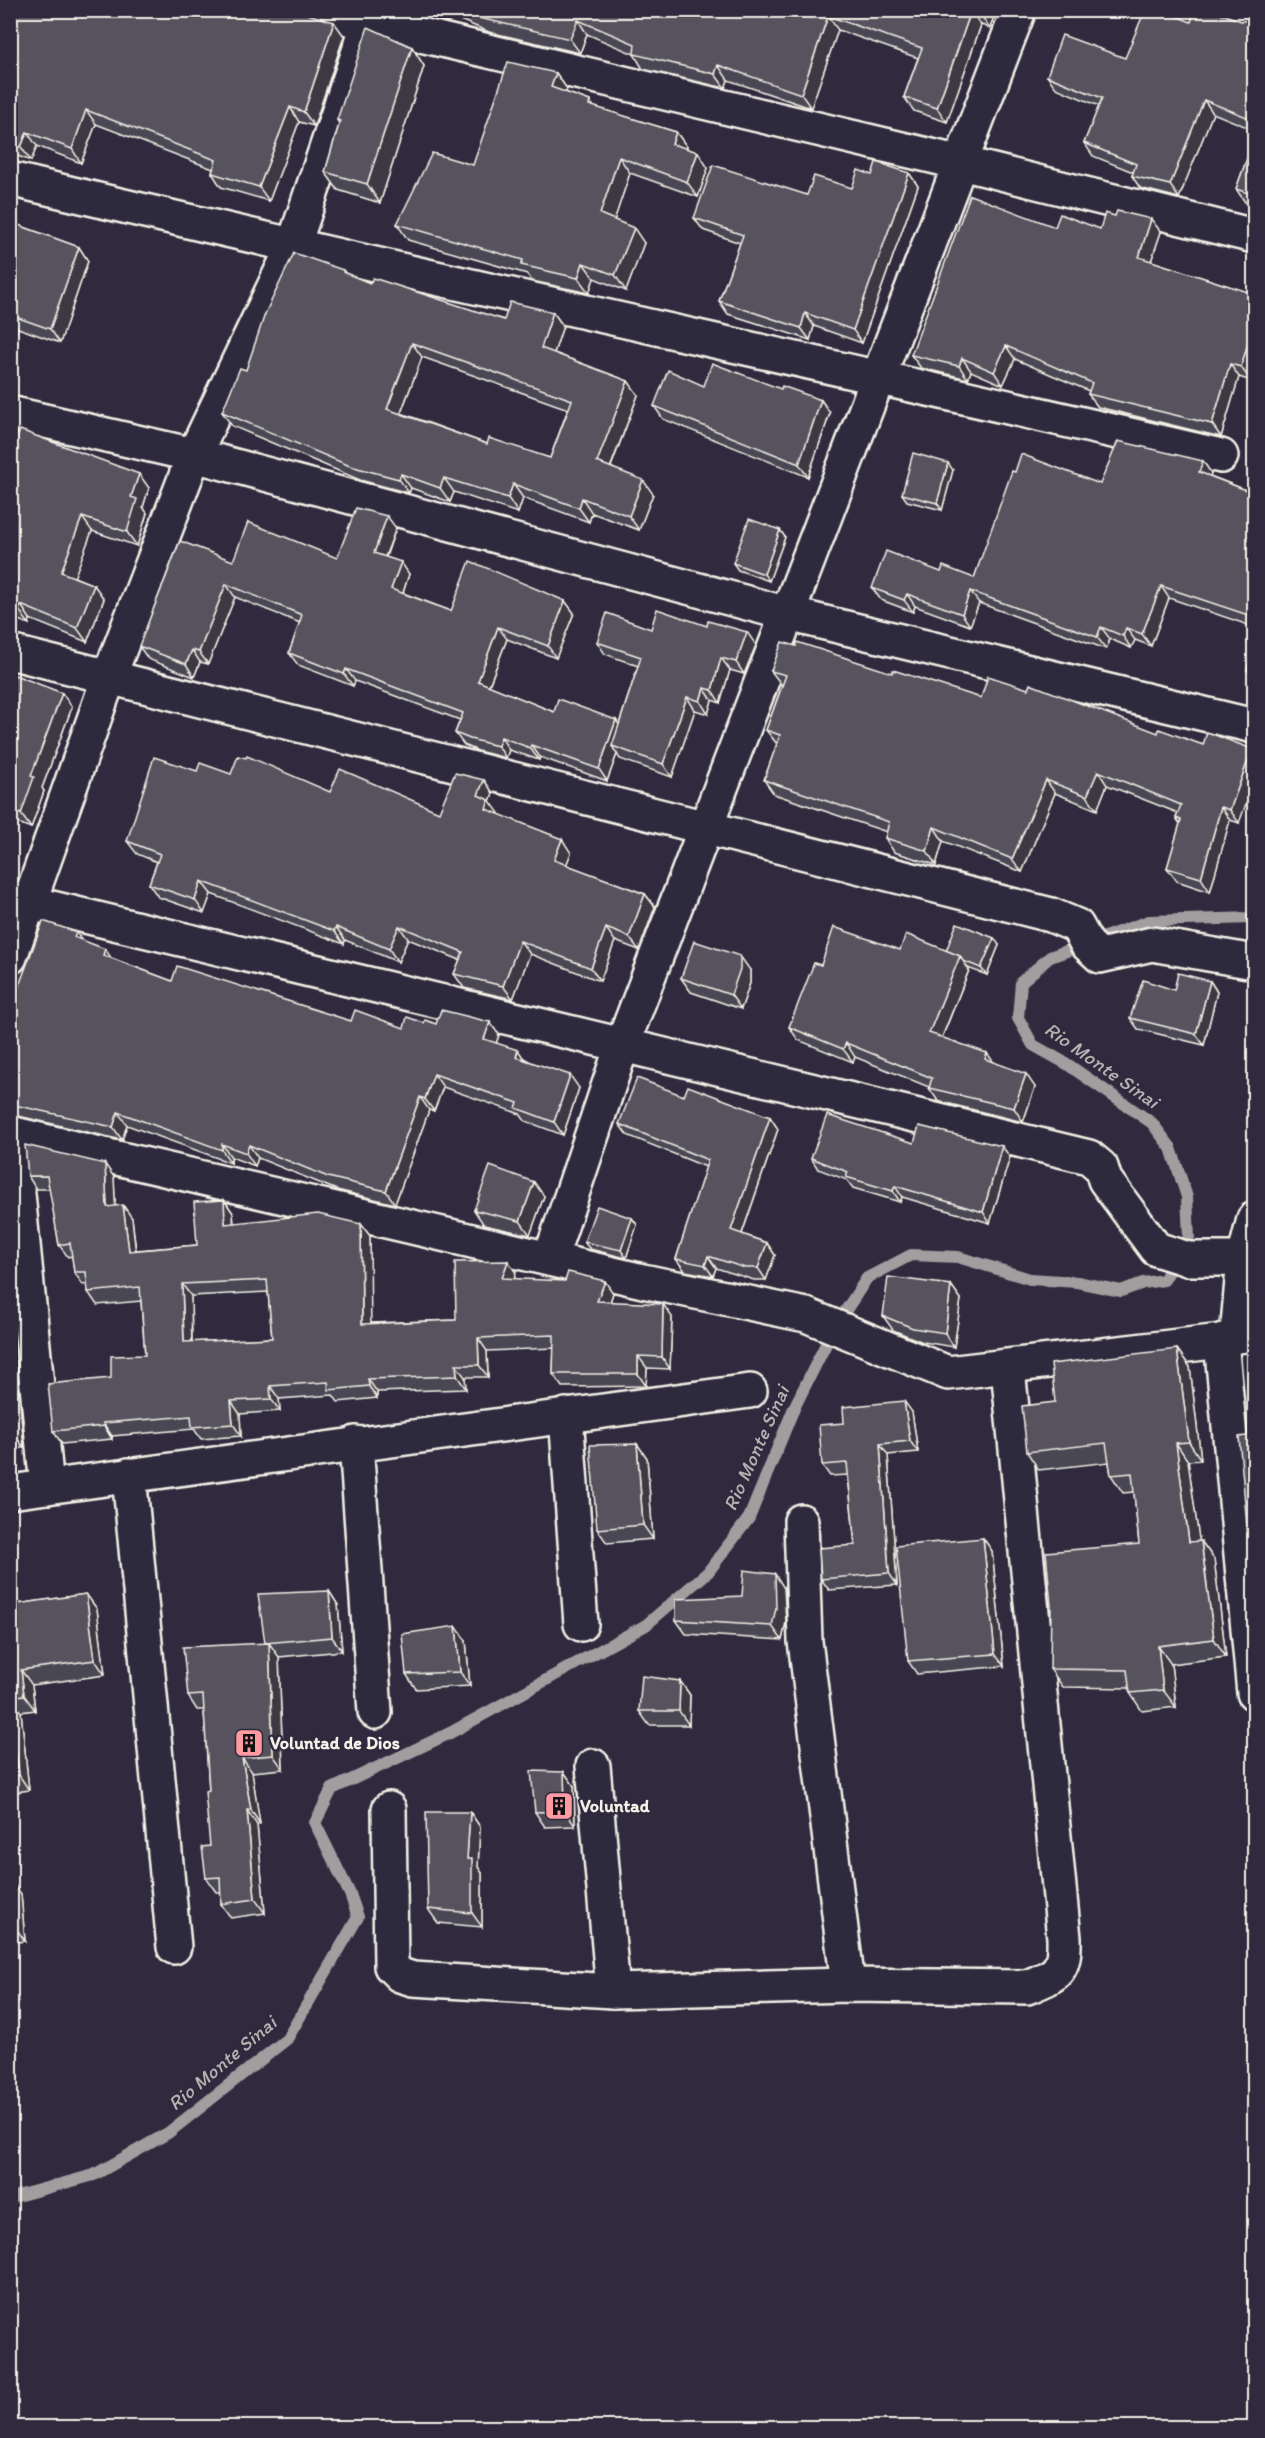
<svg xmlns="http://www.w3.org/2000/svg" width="1265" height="2438" font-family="Itim,sans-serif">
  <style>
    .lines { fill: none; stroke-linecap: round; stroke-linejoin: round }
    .stream { stroke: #a19ea0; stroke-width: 12 }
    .minor-casing { stroke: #f4f1e8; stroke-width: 38 }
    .minor { stroke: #2f2a3d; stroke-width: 33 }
    .wall { fill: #4a4752; stroke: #f4f1e8; stroke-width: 1.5; fill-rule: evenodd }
    .shaded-wall { fill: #3c3942; stroke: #f4f1e8; stroke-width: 1.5 }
    .building { fill: #56525f; stroke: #f4f1e8; stroke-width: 1.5; fill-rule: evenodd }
    .labels { text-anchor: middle; stroke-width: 4.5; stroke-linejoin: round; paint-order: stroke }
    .poi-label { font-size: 18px; font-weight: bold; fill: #f4f1e8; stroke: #2f2a3d; text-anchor: start }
    .water-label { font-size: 20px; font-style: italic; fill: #b6b2b2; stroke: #2f2a3d }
  </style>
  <rect width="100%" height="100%" fill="#2f2a3d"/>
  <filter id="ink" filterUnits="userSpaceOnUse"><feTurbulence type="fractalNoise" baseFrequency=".0167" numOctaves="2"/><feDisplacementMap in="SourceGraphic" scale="12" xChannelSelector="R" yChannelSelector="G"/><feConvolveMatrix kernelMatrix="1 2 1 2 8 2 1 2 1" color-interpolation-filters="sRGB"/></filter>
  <g filter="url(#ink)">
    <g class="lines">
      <polyline class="stream" points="10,2198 94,2175 168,2133 287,2039 358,1917 350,1894 315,1823 332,1789 450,1733 646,1625 708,1572 749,1518 794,1408 833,1330 867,1278 911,1255 958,1257 1030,1279 1077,1282 1121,1291 1143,1283 1164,1280 1189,1237 1187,1197 1171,1148 1152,1123 1067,1064 1033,1045 1018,1018 1021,982 1050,957 1149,921 1254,918"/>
      <g class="minor-casing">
        <g id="minor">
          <polyline points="315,10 961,163 1254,236"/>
          <polyline points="1233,10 1254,15"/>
          <path d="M10,179C413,276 818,362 1221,456"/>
          <polyline points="10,413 194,455 788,614 1254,726"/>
          <polyline points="10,652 1051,915 1077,926 1087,944 1100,956 1152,944 1254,962"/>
          <polyline points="10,898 1089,1157 1101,1167 1105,1180 1156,1249 1188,1259 1244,1259"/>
          <polyline points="10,957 109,677 194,455 293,247 373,10"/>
          <polyline points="10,1133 643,1281 806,1315 948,1373 1221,1341 1237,1336 1254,1334"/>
          <polyline points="12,1133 47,1487"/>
          <polyline points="550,1259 623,1043 1019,10"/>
          <polyline points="1237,1336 1244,1259 1254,1219"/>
          <polyline points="1221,1341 1254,1693"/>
          <polyline points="566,1415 581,1624"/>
          <polyline points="356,1443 375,1712"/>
          <polyline points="129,1475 174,1947"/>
          <polyline points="10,1492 750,1391"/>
          <polyline points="801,1521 805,1641 848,1985"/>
          <polyline points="593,1766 613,1991"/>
          <path d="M389,1809L391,1966L400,1975L413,1979L613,1991L848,1985L1027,1987C1057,1975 1065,1972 1064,1938L1008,1368"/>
        </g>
      </g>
      <use href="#minor" class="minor"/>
    </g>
    <g class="wall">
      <polygon points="10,10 120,17 123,10 297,10 344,36 314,126 299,122 269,201 221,187 212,173 213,169 96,124 81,163 37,146 31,161 10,153"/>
      <polygon points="436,10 996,10 990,28 981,25 947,122 914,111 904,97 918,58 838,30 811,108 728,80 725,88 643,69 634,54 587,34 580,53 489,32"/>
      <polygon points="1195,10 1215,10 1215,12 1241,21 1251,20 1254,18 1254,130 1213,113 1179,198 1140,188 1132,176 1133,172 1093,156 1084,143 1099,106 1056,88 1047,76 1125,58 1191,22"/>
      <polygon points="412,47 424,66 380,203 338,190 325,172 339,124 337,120"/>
      <polygon points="556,73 567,89 565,92 590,101 594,107 676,132 687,147 686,149 708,168 698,197 630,173 614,220 644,243 626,291 594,278 589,293 532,281 527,274 408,240 397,224 473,165"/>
      <polygon points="1254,139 1254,205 1245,202 1236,189"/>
      <polygon points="909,173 918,186 862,343 814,326 810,340 728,314 719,301 740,243 703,230 694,218 807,195 852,188 872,175"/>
      <polygon points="10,222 79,247 88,261 60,343 18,328 16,334 10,333"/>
      <polygon points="1055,227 1161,232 1151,261 1254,294 1254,365 1251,381 1239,377 1221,437 1098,407 1088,394 1089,391 1015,359 1003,385 971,371 968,379 921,368 911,355"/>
      <path d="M343,270L346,274L370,283L504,320L553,312L563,326L554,353L628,381L638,395L611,467L653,494L639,530L592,513L589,522L523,498L518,513L454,492L450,502L411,488L409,493L360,480L232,426L222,412L246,370ZM422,357L568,409L550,458L487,444L401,413Z"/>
      <polygon points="704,386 781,389 821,400 830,413 808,477 663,419 654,406"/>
      <polygon points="10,443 149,488 143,507 147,513 137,546 92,531 74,577 94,585 104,599 87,642 30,619 29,624 10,617"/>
      <polygon points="953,470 942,510 907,501 902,494"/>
      <polygon points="1015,472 1100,484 1211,473 1210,476 1254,493 1254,627 1169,598 1151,646 1135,640 1131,648 1110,639 1106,649 979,603 970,626 915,606 913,612 881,600 872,588 941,572 974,578"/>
      <polygon points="396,528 386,557 409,574 403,593 451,611 565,601 574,613 556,658 507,639 489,686 554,712 616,720 619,724 638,666 605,654 597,642 651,629 756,645 744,674 730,670 720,703 712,700 708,714 695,710 672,777 620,759 617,754 607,781 540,757 539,760 509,750 506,758 478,751 464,745 455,733 460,720 355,681 353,686 298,665 289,653 300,623 235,597 208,664 200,662 194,677 148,659 139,646 233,561 337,558"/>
      <polygon points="780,530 785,537 769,581 738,570 733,563"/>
      <polygon points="1254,644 1254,678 1252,677 1247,670"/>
      <polygon points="771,671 892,673 981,698 1158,733 1203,745 1239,823 1230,820 1210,892 1177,881 1167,868 1180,824 1176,818 1178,813 1107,785 1097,810 1055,793 1022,872 943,841 936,865 894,852 885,838 887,832 774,794 764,780 777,744 766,730 782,685 781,684"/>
      <polygon points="10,686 72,707 42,788 44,791 31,828 18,823 10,844"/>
      <polygon points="197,771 231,774 439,812 484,780 493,793 490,801 498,814 571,853 566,865 645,894 655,907 639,950 615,941 600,981 530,954 513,999 464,988 454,974 460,960 408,939 398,962 345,940 344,944 211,894 204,913 158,897 149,884 157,862 137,854 127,841"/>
      <polygon points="81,940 111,958 172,981 351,1021 404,1028 424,1023 436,1024 499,1035 496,1043 579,1088 563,1135 525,1121 520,1114 443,1087 434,1111 429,1110 395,1204 337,1190 258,1158 255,1166 231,1157 231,1163 127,1125 122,1140 10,1114 10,1010"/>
      <polygon points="999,945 987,975 968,968 969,970 942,1038 994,1062 1035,1087 1023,1122 938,1101 929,1088 929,1087 855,1057 853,1062 798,1040 789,1027 821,965"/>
      <polygon points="750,970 750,983 741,1009 691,992 681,978"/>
      <polygon points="1210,981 1217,992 1204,1045 1138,1029 1130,1018 1174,990"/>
      <polygon points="684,1096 770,1117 778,1129 742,1234 767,1243 775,1255 766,1280 754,1280 716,1268 713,1276 685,1271 676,1259 706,1167 627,1135 619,1124"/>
      <polygon points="914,1143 1010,1157 990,1223 902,1197 900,1202 853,1188 847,1180 818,1169 811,1158"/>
      <path d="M28,1176L114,1177L115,1206L132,1218L136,1250L197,1245L224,1200L233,1213L234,1223L361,1224L370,1236V1323L456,1320L516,1273L514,1279L613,1293L610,1302L672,1317L670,1369L647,1368L646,1386L562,1387L553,1374L554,1348L487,1351L488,1377H465L466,1389L377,1392V1398L338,1402L333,1395L279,1399L280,1411L240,1414L241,1436L201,1439L194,1429L112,1436V1439L62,1444L53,1431L111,1378L145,1355L141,1301L97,1305L88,1292L87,1284L83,1285L74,1272L72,1256L68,1257L59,1245L50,1189H36ZM268,1292L272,1338L192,1342L191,1296Z"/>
      <polygon points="544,1196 530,1235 484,1225 474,1210"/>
      <polygon points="632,1218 637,1225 626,1258 590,1249 584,1242"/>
      <polygon points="951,1285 961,1299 954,1347 923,1342 893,1330 883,1316"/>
      <polygon points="1177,1349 1190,1367 1201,1460 1188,1461 1199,1541 1201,1541 1214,1559 1226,1657 1171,1664 1176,1707 1142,1711 1130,1693 1129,1688 1063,1687 1050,1669 1139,1544 1134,1492 1123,1493 1111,1475 1109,1462 1039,1470 1027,1452 1055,1402"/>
      <polygon points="10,1372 18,1383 24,1448 10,1448"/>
      <polygon points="912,1412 918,1452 888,1455 897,1585 829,1590 821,1579 855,1545 848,1475 830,1476 822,1465 844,1423"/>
      <polygon points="1254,1435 1254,1564 1250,1558"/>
      <polygon points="637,1444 647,1458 653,1539 607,1543 597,1529"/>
      <polygon points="983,1538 992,1551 1004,1666 917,1674 908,1661"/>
      <polygon points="10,1546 18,1604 86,1594 97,1609 105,1675 32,1685 35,1710 21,1712 29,1790 10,1793"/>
      <polygon points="784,1588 786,1622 782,1640 686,1634 676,1620 742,1596"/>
      <polygon points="329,1591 338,1605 342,1651 279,1657 283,1769 252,1772 260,1824 257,1825 265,1913 231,1918 221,1904 221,1892 216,1892 206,1878 210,1846 209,1790 204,1710 197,1710 188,1696 265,1643"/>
      <polygon points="466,1641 470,1686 416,1689 406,1674"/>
      <polygon points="680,1681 690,1695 689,1725 649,1725 639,1711"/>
      <polygon points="564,1772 574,1786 575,1826 545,1827 535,1812"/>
      <polygon points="470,1812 480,1827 478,1867 482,1873 482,1927 438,1923 428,1909"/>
      <polygon points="10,1880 21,1894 25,1941 10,1943"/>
    </g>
    <g class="shaded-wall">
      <polygon points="982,10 996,10 990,28 980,14"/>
      <polygon points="971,11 981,25 947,122 937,108"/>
      <polygon points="828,16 838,30 811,108 801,94"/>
      <polygon points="578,20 587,34 580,53 570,39"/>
      <polygon points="334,22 344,36 314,126 304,112"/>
      <polygon points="412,47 424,66 380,203 367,184"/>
      <polygon points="718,65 728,80 725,88 715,74"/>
      <polygon points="556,73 567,89 562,102 551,87"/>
      <polygon points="1204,100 1213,113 1179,198 1170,185"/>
      <polygon points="290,107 299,122 269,201 259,187"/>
      <polygon points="86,110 96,124 81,163 72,149"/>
      <polygon points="27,132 37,146 31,161 21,147"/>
      <polygon points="676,132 687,147 683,159 672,144"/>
      <polygon points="698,152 708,168 698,197 687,182"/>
      <polygon points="619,157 630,173 611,230 600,214"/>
      <polygon points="909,173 918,186 862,343 853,330"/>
      <polygon points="1151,219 1161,232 1148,270 1139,257"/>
      <polygon points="634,228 644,243 626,291 615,275"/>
      <polygon points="79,247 88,261 60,343 50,329"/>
      <polygon points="583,263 594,278 589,293 578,278"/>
      <polygon points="553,312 563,326 551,362 541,348"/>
      <polygon points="805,313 814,326 810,340 801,328"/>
      <polygon points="10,318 18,328 16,334 10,326"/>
      <polygon points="412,343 422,357 397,423 387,409"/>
      <polygon points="1248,343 1254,353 1254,365 1251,381 1241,367"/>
      <polygon points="1006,346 1015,359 1003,385 994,372"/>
      <polygon points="962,358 971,371 968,379 959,366"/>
      <polygon points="1230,364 1239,377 1221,437 1212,424"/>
      <polygon points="628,381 638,395 607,476 597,462"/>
      <polygon points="821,400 830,413 808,477 799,464"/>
      <polygon points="1203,461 1211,473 1208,484 1199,472"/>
      <polygon points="948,463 953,470 942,510 937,503"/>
      <polygon points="139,474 149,488 143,507 147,513 137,546 127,532 131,497"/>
      <polygon points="401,474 411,488 409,493 399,479"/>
      <polygon points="444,478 454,492 450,502 440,488"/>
      <polygon points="643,480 653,494 639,530 629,516"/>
      <polygon points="513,484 523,498 518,513 508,498"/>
      <polygon points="582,498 592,513 589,522 579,508"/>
      <polygon points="387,516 396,528 382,565 374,553"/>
      <polygon points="82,517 92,531 71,586 61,572"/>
      <polygon points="780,530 785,537 769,581 764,574"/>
      <polygon points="401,562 409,574 400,602 391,589"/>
      <polygon points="226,584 235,597 208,664 199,652"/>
      <polygon points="94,585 104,599 87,642 77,628"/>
      <polygon points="1161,586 1169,598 1151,646 1142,634"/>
      <polygon points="970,591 979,603 970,626 962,614"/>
      <polygon points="907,594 915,606 913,612 904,600"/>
      <polygon points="565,601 574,613 556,658 548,646"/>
      <polygon points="21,605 30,619 29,624 19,610"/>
      <polygon points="498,627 507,639 486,693 478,681"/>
      <polygon points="1101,627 1110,639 1106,649 1097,637"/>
      <polygon points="1126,628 1135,640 1131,648 1123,636"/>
      <polygon points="747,632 756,645 744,674 736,662"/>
      <polygon points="192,650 200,662 194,677 186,664"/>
      <polygon points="721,658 730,670 720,703 712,690"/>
      <polygon points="346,669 355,681 353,686 344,674"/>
      <polygon points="704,688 712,700 708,714 700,701"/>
      <polygon points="62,693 72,707 42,788 44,791 31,828 21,814 31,776"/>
      <polygon points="687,697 695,710 672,777 663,764"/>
      <polygon points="616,720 625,733 612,746 617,754 607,781 599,769"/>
      <polygon points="501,737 509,750 506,758 498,746"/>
      <polygon points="531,745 540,757 539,760 530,748"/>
      <polygon points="1252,749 1254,752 1254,782 1239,823 1230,810"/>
      <polygon points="1098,771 1107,785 1097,810 1087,796"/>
      <polygon points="484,780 493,793 490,801 499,813 495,822 478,795"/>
      <polygon points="1046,780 1055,793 1022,872 1012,859"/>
      <polygon points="1221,807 1230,820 1210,892 1201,878"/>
      <polygon points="10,812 18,823 10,844"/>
      <polygon points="934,827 943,841 936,865 927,851"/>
      <polygon points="562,839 571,853 563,873 554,860"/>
      <polygon points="201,881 211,894 204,913 195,900"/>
      <polygon points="645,894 655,907 639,950 629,937"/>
      <polygon points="399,926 408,939 398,962 389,949"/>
      <polygon points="336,927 345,940 344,944 334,931"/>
      <polygon points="606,928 615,941 600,981 591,968"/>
      <polygon points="76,932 85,945 74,937"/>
      <polygon points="994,938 999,945 987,975 981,968"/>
      <polygon points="520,941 530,954 513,999 503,986"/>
      <polygon points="105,949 114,962 103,955"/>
      <polygon points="740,956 750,970 750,983 741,1009 731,995"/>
      <polygon points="960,956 969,970 938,1047 929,1033"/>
      <polygon points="1210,981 1217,992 1204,1045 1196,1034"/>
      <polygon points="490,1022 499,1035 493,1052 484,1039"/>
      <polygon points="846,1043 855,1057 853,1062 843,1049"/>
      <polygon points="518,1050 527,1063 516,1057"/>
      <polygon points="987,1053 997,1067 985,1059"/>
      <polygon points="434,1074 443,1087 434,1111 425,1099"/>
      <polygon points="1026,1074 1035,1087 1023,1122 1014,1108"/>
      <polygon points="570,1075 579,1088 563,1135 554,1122"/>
      <polygon points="420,1097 429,1110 395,1204 386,1191"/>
      <polygon points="118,1112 127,1125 122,1140 113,1127"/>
      <polygon points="770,1117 778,1129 739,1242 731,1230"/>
      <polygon points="222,1144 231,1157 231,1163 222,1150"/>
      <polygon points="249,1145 258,1158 255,1166 246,1153"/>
      <polygon points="1002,1146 1010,1157 990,1223 983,1212"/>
      <polygon points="105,1164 114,1177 116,1219 107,1207"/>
      <polygon points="534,1182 544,1196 530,1235 520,1221"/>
      <polygon points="895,1186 902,1197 900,1202 893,1191"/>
      <polygon points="224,1200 233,1213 234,1237 225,1224"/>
      <polygon points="123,1205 132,1218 137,1263 129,1251"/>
      <polygon points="632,1218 637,1225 626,1258 621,1250"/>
      <polygon points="361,1224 370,1236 371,1336 362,1324"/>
      <polygon points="767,1243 775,1255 766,1280 758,1268"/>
      <polygon points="708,1256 716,1268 713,1276 705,1265"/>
      <polygon points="508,1261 516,1273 510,1291 502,1278"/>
      <polygon points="605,1281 613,1293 606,1314 597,1301"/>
      <polygon points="182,1284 191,1296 192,1355 184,1342"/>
      <polygon points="951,1285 961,1299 954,1347 945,1333"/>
      <polygon points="663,1304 672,1317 670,1369 662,1357"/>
      <polygon points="478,1338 487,1351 488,1377 479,1365"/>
      <polygon points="1177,1349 1190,1367 1201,1460 1189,1442"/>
      <polygon points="638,1356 647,1368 646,1386 638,1374"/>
      <polygon points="456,1365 465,1377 466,1389 457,1376"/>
      <polygon points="10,1372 18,1383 24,1448 15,1435 10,1386"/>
      <polygon points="368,1379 377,1392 377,1398 369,1386"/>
      <polygon points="270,1386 279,1399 280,1411 271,1399"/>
      <polygon points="231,1401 240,1414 241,1436 233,1424"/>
      <polygon points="904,1401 912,1412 918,1452 910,1441"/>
      <polygon points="103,1423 112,1436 112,1439 104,1426"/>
      <polygon points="1176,1443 1188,1461 1202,1560 1189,1542"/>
      <polygon points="637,1444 647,1458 653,1539 643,1525"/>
      <polygon points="880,1444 888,1455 897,1585 889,1573"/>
      <polygon points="983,1538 992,1551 1004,1666 995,1654"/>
      <polygon points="1201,1541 1214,1559 1226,1657 1214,1639"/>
      <polygon points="10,1546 20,1620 10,1607"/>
      <polygon points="775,1574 784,1588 786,1622 782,1640 772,1626"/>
      <polygon points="329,1591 338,1605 342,1651 332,1637"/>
      <polygon points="86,1594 97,1609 105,1675 95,1660"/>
      <polygon points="456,1626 466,1641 470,1686 460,1672"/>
      <polygon points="269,1643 279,1657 283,1769 273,1755"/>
      <polygon points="1158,1646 1171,1664 1176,1707 1163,1690"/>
      <polygon points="21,1670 32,1685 35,1710 24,1695"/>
      <polygon points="680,1681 690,1695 689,1725 679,1711"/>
      <polygon points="10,1697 21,1712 29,1790 19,1775"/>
      <polygon points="242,1758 252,1772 260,1824 251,1810"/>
      <polygon points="564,1772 574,1786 575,1826 565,1811"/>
      <polygon points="247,1810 257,1825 265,1913 255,1899"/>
      <polygon points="470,1812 480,1827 478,1867 482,1873 482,1927 472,1913 467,1859"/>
      <polygon points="11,1880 21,1894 25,1941 15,1927"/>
    </g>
    <g class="building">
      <polygon points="10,10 104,10 120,17 123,10 295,10 334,22 304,112 290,107 259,187 212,173 216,160 86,110 72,149 27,132 21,147 10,143"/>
      <polygon points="461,10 982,10 980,14 971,11 937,108 904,97 922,48 828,16 801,94 718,65 715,74 634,54 635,44 578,20 570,39 479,18"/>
      <polygon points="1145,10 1161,10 1191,22 1195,10 1211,10 1241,21 1251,20 1254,18 1254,120 1204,100 1170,185 1132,176 1136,164 1084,143 1102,98 1047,76 1062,35 1125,58"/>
      <polygon points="368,27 412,47 367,184 325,172 340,121 337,120"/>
      <polygon points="508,62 556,73 551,87 590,101 589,105 676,132 672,144 698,152 687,182 619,157 600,214 634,228 615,275 583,263 578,278 521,265 523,260 397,224 432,153 473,165"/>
      <polygon points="1254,139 1254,195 1236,189"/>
      <polygon points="876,162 909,173 853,330 805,313 801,328 719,301 743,235 694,218 713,165 807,195 814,176 852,188 858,170 872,175"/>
      <polygon points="970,195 1055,227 1060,214 1100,229 1105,213 1115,216 1117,211 1151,219 1139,257 1254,294 1254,345 1248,343 1241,367 1230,364 1212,424 1088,394 1092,383 1006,346 994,372 962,358 959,366 911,355"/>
      <polygon points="10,222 79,247 50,329 10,315"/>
      <path d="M294,253L343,270V272L370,283L373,278L504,320L510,302L553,312L541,348L628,381L597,462L643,480L629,516L582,498L579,508L513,484L508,498L444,478L440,488L401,474L399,479L350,466L222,412L240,368L246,370L265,314ZM412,343L572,400L550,458L489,438L487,444L387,409Z"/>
      <polygon points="712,363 781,389 782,386 821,400 799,464 654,406 668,370 704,386"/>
      <polygon points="20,430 139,474 131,497 137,499 127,532 82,517 61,572 94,585 77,628 21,605 19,610 10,607 10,443 14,445"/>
      <polygon points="1118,441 1203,461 1199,472 1254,493 1254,617 1161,586 1142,634 1126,628 1123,636 1101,627 1097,637 970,591 962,614 907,594 904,600 872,588 886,551 941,572 943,566 974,578 1012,471 1015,472 1021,454 1100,484"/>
      <polygon points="913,453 948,463 937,503 902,494"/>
      <polygon points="356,508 387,516 374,553 401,562 391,589 451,611 470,561 565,601 548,646 498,627 478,681 554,712 558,699 616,720 599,769 531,745 530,748 501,737 498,746 470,739 455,733 463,713 346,669 344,674 289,653 302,615 226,584 199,652 192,650 186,664 139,646 180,541 233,561 248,522 337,558"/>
      <polygon points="749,519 780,530 764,574 733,563"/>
      <polygon points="657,609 707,626 708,621 747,632 736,662 721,658 712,690 704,688 700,701 687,697 663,764 612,746 641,657 597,642 607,613 651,629"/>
      <polygon points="782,642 796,646 797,642 892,673 893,670 981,698 988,676 1028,689 1030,684 1158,733 1159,729 1203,745 1207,732 1252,749 1230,810 1221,807 1201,878 1167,868 1181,820 1176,818 1181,805 1098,771 1087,796 1046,780 1012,859 934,827 927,851 885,838 889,822 764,780 780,735 766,730 786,675 771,671"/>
      <polygon points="1254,644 1254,672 1247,670"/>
      <polygon points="15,675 62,693 31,776 34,777 21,814 10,810 10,686"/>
      <polygon points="238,756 246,758 247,756 330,792 340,769 439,812 455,773 484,780 478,795 489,800 486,809 562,839 554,860 645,894 629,937 606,928 591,968 520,941 503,986 454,974 463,952 399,926 389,949 336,927 334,931 201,881 195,900 149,884 160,854 127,841 154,757 197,771 200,763 231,774"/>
      <polygon points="43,921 76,932 74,937 105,949 103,955 172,981 177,966 351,1021 355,1010 404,1028 407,1017 424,1023 425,1020 436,1024 441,1010 490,1022 484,1039 518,1050 516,1057 570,1075 554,1122 516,1108 518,1103 434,1074 425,1099 420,1097 386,1191 328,1177 249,1145 246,1153 222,1144 222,1150 118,1112 113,1127 10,1104 10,1010"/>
      <polygon points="957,923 994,938 981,968 963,961 960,956 946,951"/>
      <polygon points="834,927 900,950 906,934 960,956 929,1033 987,1053 985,1059 1026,1074 1014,1108 929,1088 932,1078 846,1043 843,1049 789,1027 814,963 821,965"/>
      <polygon points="694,941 740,956 740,969 731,995 681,978"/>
      <polygon points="1178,973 1210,981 1196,1034 1130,1018 1143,980 1174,990"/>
      <polygon points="637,1078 684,1096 688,1086 770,1117 731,1230 767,1243 758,1268 745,1268 708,1256 705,1265 676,1259 708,1160 619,1124"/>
      <polygon points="827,1115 914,1143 919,1126 1002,1146 983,1212 895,1186 893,1191 846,1177 848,1172 811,1158"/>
      <path d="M25,1145L105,1164L107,1207L123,1205L129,1251L197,1245L194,1202L224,1200L225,1224L318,1214L361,1224L362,1324L456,1320L455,1262L508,1261L502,1278L565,1281L568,1272L605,1281L597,1301L663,1304L662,1357L638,1356V1374H553L554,1335L478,1338L479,1365H456L457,1376L368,1379L369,1386L329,1390L328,1382L270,1386L271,1399L231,1401L233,1424L192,1427L191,1416L103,1423L104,1426L53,1431L48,1384L111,1378V1356L145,1355L140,1287L88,1292L86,1272H74L70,1243L59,1245L47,1176H28ZM267,1280L272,1338L184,1342L182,1284Z"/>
      <polygon points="490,1166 534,1182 520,1221 474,1210"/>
      <polygon points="597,1206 632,1218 621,1250 584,1242"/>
      <polygon points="888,1277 951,1285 945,1333 913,1328 883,1316"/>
      <polygon points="1177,1349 1189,1442 1176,1443 1189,1542 1201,1541 1214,1639 1158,1646 1163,1690 1130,1693 1127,1670 1050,1669 1051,1606 1046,1552 1139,1544 1132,1473 1111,1475 1106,1443 1027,1452 1022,1406 1055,1402 1051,1364"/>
      <polygon points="10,1386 15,1435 10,1435"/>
      <polygon points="904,1401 910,1441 880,1444 889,1573 821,1579 819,1548 855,1545 847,1463 822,1465 819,1425 844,1423 843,1407"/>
      <polygon points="1254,1435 1254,1557 1250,1558 1239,1437"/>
      <polygon points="637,1444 643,1525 597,1529 590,1445"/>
      <polygon points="983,1538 995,1654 908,1661 896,1546"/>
      <polygon points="744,1570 775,1574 776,1608 772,1626 676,1620 676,1599 742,1596"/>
      <polygon points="329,1591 332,1637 265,1643 258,1594"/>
      <polygon points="86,1594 95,1660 21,1670 24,1695 10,1697 10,1605"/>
      <polygon points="456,1626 460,1672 406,1674 402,1634"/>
      <polygon points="269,1643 273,1755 242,1758 251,1810 247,1810 255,1899 221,1904 220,1877 206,1878 202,1847 210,1846 205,1791 209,1790 203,1695 188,1696 183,1647"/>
      <polygon points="642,1676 680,1681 679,1711 639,1711"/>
      <polygon points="10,1701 19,1775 10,1776"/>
      <polygon points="531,1771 564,1772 565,1811 535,1812"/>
      <polygon points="426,1812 470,1812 467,1859 472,1859 472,1913 428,1909"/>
      <polygon points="11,1880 15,1927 10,1928 10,1880"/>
    </g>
  </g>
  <defs>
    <g id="building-square" transform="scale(1.5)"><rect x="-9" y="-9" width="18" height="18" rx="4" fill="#ff9aa2" stroke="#2f2a3d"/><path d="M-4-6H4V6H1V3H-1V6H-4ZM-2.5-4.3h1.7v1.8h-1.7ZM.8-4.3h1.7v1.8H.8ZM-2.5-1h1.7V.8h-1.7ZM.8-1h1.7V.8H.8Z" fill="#111"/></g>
  </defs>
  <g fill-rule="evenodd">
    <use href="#building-square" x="249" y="1743"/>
    <use href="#building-square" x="559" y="1806"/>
  </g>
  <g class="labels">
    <g class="poi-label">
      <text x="270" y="1749">Voluntad de Dios</text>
      <text x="580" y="1812">Voluntad</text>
    </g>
    <g class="water-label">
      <text transform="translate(1102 1065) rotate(35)" y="7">Rio Monte Sinai</text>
      <text transform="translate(756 1448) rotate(-66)" y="7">Rio Monte Sinai</text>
      <text transform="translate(222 2063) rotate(-40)" y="7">Rio Monte Sinai</text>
    </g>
  </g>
  <rect width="1265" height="2438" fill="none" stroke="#2f2a3d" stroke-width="36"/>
  <rect x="18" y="18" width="1229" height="2402" fill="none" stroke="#f4f1e8" stroke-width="2" filter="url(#ink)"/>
</svg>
